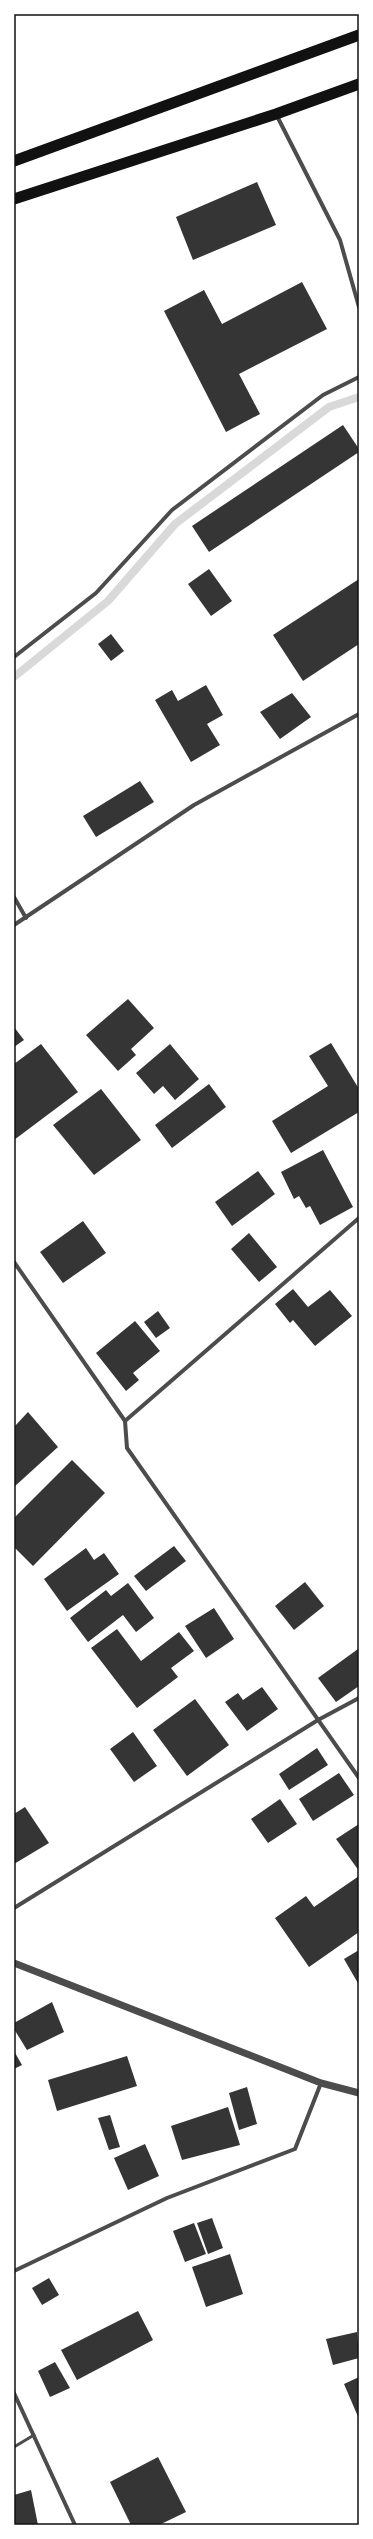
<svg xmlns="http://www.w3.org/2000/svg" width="373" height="2539" font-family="Arial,sans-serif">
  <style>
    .pier { fill: #fff }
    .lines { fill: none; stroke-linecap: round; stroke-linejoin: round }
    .stream { stroke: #d9d9d9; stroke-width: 8 }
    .building { fill: #353535 }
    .service { stroke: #4c4c4c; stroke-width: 3 }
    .minor { stroke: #4c4c4c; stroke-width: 4 }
    .tertiary { stroke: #4c4c4c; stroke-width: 7 }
    .trunk { stroke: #111; stroke-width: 11 }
    .neatline { fill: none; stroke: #111; stroke-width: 1.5 }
  </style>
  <rect width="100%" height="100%" fill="#fff"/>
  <g class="pier">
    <polygon points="315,14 359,14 359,61 333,70 303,18"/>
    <polygon points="359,65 359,107 356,108 335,74"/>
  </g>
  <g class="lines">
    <polyline class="stream" points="14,677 108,601 175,524 329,407 359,397"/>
  </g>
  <g class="building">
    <polygon points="257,182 276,225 193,260 176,217"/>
    <polygon points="302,282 327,329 239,374 260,414 226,432 164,311 204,290 222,324"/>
    <polygon points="343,425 359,449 359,452 209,552 192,526"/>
    <polygon points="209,569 232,601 211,616 188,584"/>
    <polygon points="359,579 359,644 303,681 273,635"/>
    <polygon points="111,634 124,651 111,661 98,644"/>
    <polygon points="206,685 223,715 207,724 220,745 191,762 155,700 172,690 178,701"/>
    <polygon points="292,693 311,717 280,739 260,712"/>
    <polygon points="140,781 154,802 96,837 83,816"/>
    <polygon points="128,999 154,1028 131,1049 136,1055 118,1071 86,1035"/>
    <polygon points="14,1027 24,1040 14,1047"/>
    <polygon points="331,1043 359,1089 359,1112 291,1153 272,1121 328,1086 309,1056"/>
    <polygon points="41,1044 78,1092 14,1140 14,1064"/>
    <polygon points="170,1044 199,1079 175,1100 163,1086 154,1094 136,1073"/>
    <polygon points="209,1084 226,1107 172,1148 155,1125"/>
    <polygon points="101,1089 141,1140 94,1175 53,1125"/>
    <polygon points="323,1150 353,1207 320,1225 310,1206 306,1208 299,1196 294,1199 281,1172"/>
    <polygon points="258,1171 275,1194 232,1226 215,1202"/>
    <polygon points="83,1221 106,1253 63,1283 40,1252"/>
    <polygon points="249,1233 277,1267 259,1282 231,1249"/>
    <polygon points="293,1289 308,1307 330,1290 352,1316 315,1346 293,1320 290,1323 275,1304"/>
    <polygon points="158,1311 170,1328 156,1338 144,1322"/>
    <polygon points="135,1321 160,1351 133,1373 139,1380 126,1391 96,1353"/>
    <polygon points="28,1412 58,1447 14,1487 14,1427"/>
    <polygon points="72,1460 105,1493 33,1566 14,1547 14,1518"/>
    <polygon points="174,1546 186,1561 146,1591 134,1576"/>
    <polygon points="86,1548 94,1560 104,1553 119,1574 67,1611 44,1579"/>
    <polygon points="305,1582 324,1606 294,1630 275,1606"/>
    <polygon points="128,1583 154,1618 136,1632 123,1615 88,1642 70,1618 106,1590 111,1596"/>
    <polygon points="214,1608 234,1639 206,1658 185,1626"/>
    <polygon points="117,1629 141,1661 179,1632 194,1651 171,1668 178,1677 137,1708 91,1648"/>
    <polygon points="358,1649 359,1686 336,1702 318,1678"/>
    <polygon points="262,1687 278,1709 247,1731 225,1702 238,1693 243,1700"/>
    <polygon points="195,1699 229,1745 187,1776 153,1730"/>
    <polygon points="133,1732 157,1766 134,1782 110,1749"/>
    <polygon points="317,1748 328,1765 289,1790 279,1774"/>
    <polygon points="339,1773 354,1795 313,1821 299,1799"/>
    <polygon points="280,1799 297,1824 268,1843 251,1819"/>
    <polygon points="25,1807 49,1843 14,1864 14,1814"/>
    <polygon points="359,1824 359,1871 336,1839"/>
    <polygon points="359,1876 359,1932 309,1967 275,1918 306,1896 314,1907"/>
    <polygon points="359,1950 359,1985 344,1959"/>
    <polygon points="52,2002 64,2032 27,2050 14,2029 14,2023"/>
    <polygon points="14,2051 22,2065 14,2069"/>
    <polygon points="127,2056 137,2086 57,2111 48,2080"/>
    <polygon points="247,2087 257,2124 239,2130 229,2093"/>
    <polygon points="228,2107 240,2145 182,2160 171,2126"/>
    <polygon points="110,2115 120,2147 109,2150 98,2118"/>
    <polygon points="145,2144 159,2176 128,2190 114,2158"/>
    <polygon points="212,2218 223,2248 208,2254 197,2223"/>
    <polygon points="194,2223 206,2254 185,2262 173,2231"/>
    <polygon points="230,2254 243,2294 206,2307 192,2267"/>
    <polygon points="49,2278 59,2295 42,2305 32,2288"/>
    <polygon points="138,2311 153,2340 77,2380 61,2350"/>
    <polygon points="357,2332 359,2358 333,2365 326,2339"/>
    <polygon points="55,2362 70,2388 50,2397 38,2371"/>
    <polygon points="359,2377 359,2419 344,2384"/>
    <polygon points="158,2457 186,2512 159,2525 131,2525 110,2482"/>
    <polygon points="31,2490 38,2525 14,2525 14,2495"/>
  </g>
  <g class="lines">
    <polyline class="service" points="14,2447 34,2435"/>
    <g class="minor">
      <polyline points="277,116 340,240 359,307"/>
      <polyline points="14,657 96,593 172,510 323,395 359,377"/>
      <polyline points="14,897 26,918"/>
      <polyline points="14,925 194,805 359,714"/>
      <polyline points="14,1262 125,1421 127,1448 359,1778"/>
      <polyline points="125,1421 359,1218"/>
      <polyline points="14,1908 318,1720 359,1698"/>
      <polyline points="14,2271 167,2198 295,2149 321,2083"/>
      <polyline points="14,2393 75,2525"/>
    </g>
    <polyline class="tertiary" points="14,1963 321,2083 359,2093"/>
    <g class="trunk">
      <polyline points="14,161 359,35"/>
      <polyline points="14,199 276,114 359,84"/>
    </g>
  </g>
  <rect width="373" height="2539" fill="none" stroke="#ffffff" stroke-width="30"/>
  <rect x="15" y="15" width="343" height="2509" class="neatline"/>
</svg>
